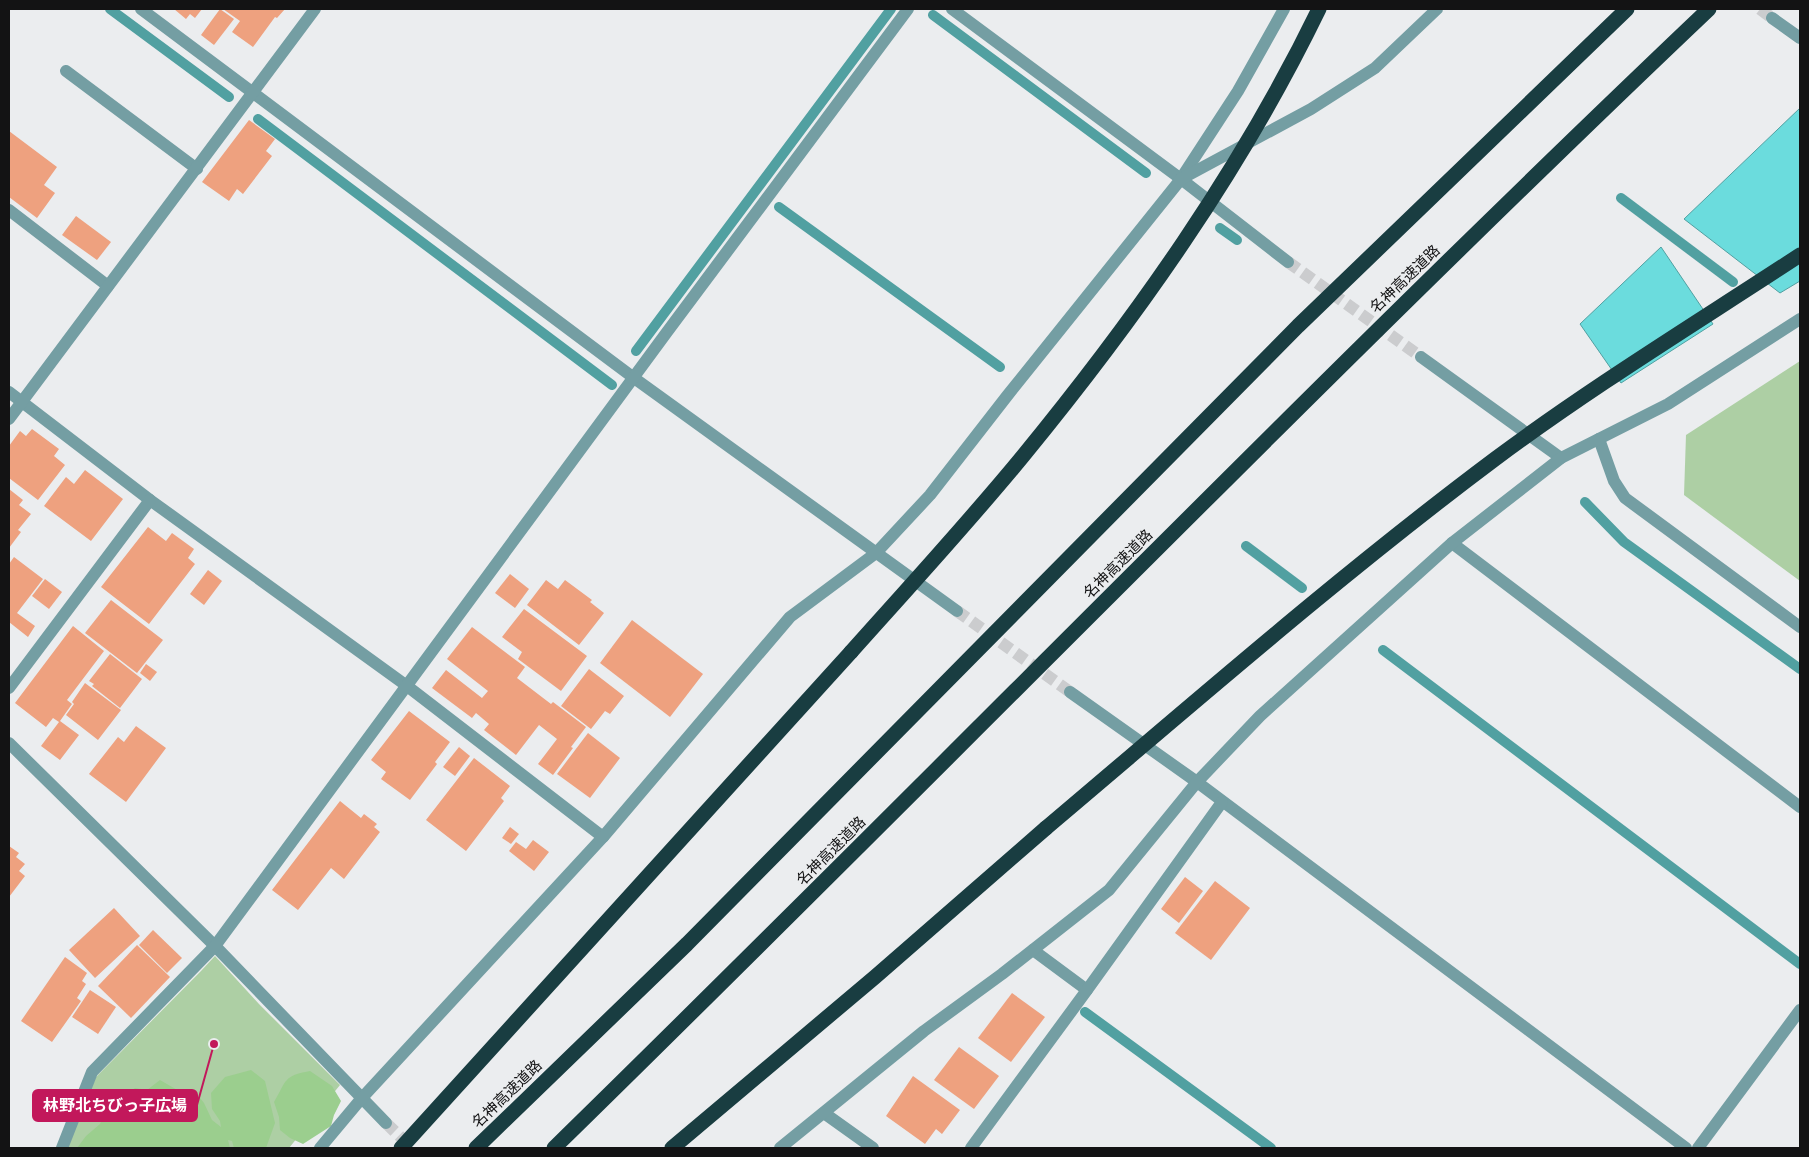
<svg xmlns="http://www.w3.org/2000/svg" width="1809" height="1157" font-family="'Fira Sans Condensed','Noto Sans JP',sans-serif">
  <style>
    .green { fill: #adcfa4 }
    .forest { fill: #9bce8e }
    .water { fill: #6bdcdd; stroke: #51a0a1 }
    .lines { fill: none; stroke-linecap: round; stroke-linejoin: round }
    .stream { stroke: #51a0a1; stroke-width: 10 }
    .building { fill: #eea17f }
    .minor-tunnel { stroke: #cbccce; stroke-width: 12; stroke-dasharray: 12 6; stroke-linecap: butt }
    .minor { stroke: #749ea3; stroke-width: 12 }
    .highway { stroke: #193d41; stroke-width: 15 }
    .highway-bridge { stroke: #193d41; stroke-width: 15 }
    .labels { text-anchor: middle; stroke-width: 4; stroke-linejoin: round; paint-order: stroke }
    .street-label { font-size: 15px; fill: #131314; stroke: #ebedef }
    .leader { fill: none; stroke: #c2185b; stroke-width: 2 }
    .callout-dot { fill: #c2185b; stroke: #ebedef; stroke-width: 2 }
    .callout { fill: #c2185b; stroke: #c2185b; stroke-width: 2 }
    .callout-label { font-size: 16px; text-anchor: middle; font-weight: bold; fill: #fff }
  </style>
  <rect width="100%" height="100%" fill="#ebedef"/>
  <g class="green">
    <polygon points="1800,361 1800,581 1684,495 1686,435"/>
    <polygon points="215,956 259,1004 340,1085 289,1148 67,1148 96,1077 201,971"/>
  </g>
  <g class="forest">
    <polygon points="251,1070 265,1081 275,1123 266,1148 234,1148 232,1141 228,1140 230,1148 77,1148 86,1136 100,1124 107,1107 135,1088 147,1090 160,1080 179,1091 193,1089 204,1103 212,1120 221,1127 220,1121 212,1109 211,1093 225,1077"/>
    <path d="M310,1071L332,1086L341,1101L334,1115L331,1126L303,1144L290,1138L280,1130L279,1117L274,1102C287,1080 283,1076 310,1071Z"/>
  </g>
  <g class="water">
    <polygon points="1800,108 1800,281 1780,293 1684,219"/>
    <polygon points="1661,247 1713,324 1621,383 1580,324"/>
  </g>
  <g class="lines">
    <g class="stream">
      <polyline points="110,9 229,97"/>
      <polyline points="933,15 1146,173"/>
      <polyline points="258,119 612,385"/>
      <polyline points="1621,198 1733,282"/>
      <polyline points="779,207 1000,367"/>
      <polyline points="1220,228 1237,240"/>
      <polyline points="636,351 891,9"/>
      <polyline points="1585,502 1624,542 1800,669"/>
      <polyline points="1246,546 1302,588"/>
      <polyline points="1383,650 1800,964"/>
      <polyline points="1085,1012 1271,1148"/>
    </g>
  </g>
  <g class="building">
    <polygon points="174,9 202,9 195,18 190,14 186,19"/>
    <polygon points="220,9 234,19 214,45 201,35"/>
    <polygon points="223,9 285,9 277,18 275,17 253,47 232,32 240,21"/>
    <polygon points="249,120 275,139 266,151 272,156 243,194 237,189 229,201 202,182"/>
    <polygon points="9,131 57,167 44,185 55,193 37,218 9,197"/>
    <polygon points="76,216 111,242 97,260 62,235"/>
    <polygon points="32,429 59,449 54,456 65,465 38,500 9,478 9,446 20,431 26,436"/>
    <polygon points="85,470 123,499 91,541 44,506 66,477 74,484"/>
    <polygon points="9,489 23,500 19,505 31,514 18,530 21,532 9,548"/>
    <polygon points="148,527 166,541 172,533 194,549 188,558 195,564 149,624 101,587"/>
    <polygon points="14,557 43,579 17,613 35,626 28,637 9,622 9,564"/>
    <polygon points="208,570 222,581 204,605 190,594"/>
    <polygon points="510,574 529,589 515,608 495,593"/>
    <polygon points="45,579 62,592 49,609 32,596"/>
    <polygon points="546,580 558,589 565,580 592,600 590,602 604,613 579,645 527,605"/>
    <polygon points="111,600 163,640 137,673 85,633"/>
    <polygon points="524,609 587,656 561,691 518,659 522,652 502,637"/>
    <polygon points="632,620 703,674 670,717 600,663"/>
    <polygon points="73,626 104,651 67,700 72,704 60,721 79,735 60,760 41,746 59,722 53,718 46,727 15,703"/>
    <polygon points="472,627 525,667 517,678 551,704 553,702 586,727 571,747 573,748 553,775 538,764 557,739 539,725 516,755 484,730 489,724 476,713 472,718 432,688 446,670 482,698 488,691 447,659"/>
    <polygon points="110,654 142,679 120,708 92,686 94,684 89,681"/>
    <polygon points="146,664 157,672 150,681 140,673"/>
    <polygon points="589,669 624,696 610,714 605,711 591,729 561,706"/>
    <polygon points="85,683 121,710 98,740 66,715 74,704 72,702"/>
    <polygon points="409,711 450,742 435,762 437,764 410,800 381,779 386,772 371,760"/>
    <polygon points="136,726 166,748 126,802 89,774 118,737 124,742"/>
    <polygon points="588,733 620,758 590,798 557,774"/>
    <polygon points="459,747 470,756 455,776 443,767"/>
    <polygon points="474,758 510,786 501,798 504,801 466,851 426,820"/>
    <polygon points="340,801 361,818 364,814 377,824 374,827 380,832 344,879 331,868 298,910 272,890"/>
    <polygon points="510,827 519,834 511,844 502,838"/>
    <polygon points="533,840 549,852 534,871 509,851 516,842 526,849"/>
    <polygon points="9,846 19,853 16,857 25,864 19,871 25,876 9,897"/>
    <polygon points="1185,877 1203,891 1179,923 1161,909"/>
    <polygon points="1215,881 1250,908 1211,960 1175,933"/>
    <polygon points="114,908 140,936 95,978 69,950"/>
    <polygon points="153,930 182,958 167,973 139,945"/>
    <polygon points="137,945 170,977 131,1018 98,986"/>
    <polygon points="65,957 87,973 82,981 86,984 77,998 81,1001 52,1042 21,1021"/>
    <polygon points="90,990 116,1007 98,1034 72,1017"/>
    <polygon points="1012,993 1045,1017 1011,1062 978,1038"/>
    <polygon points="959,1047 999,1076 974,1109 934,1080"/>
    <polygon points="913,1076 960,1110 942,1134 936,1129 925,1144 886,1116"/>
  </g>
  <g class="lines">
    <g class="minor-tunnel">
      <polyline points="1760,9 1772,18"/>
      <polyline points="1288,262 1421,357"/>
      <polyline points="957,611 1070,692"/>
      <polyline points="386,1123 412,1148"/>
    </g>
    <g class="minor">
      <polyline points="141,9 634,378 957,611"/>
      <polyline points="952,9 1181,179 1288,262"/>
      <polyline points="1772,18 1800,38"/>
      <polyline points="66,71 197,169"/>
      <polyline points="1182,177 1238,91 1284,9"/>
      <polyline points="9,210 108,286"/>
      <polyline points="1421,357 1561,458"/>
      <polyline points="9,392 150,500 407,686 603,837"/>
      <path d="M9,419C110,282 214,146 315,9"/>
      <polyline points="1599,439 1614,481 1625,498 1800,627"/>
      <polyline points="1452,543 1800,807"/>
      <polyline points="9,688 150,500"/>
      <polyline points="1070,692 1197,782 1686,1148"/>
      <polyline points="9,743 215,946 386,1123"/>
      <polyline points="1033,950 1087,990"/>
      <polyline points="824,1113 873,1148"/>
      <polyline points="62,1148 92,1072 215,946 667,332 908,9"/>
      <polyline points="320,1148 361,1099 603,837 790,617 876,553 930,495 1007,396 1181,179 1311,109 1375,68 1437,9"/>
      <polyline points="780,1148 924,1031 1002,974 1109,890 1197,782 1260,716 1452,543 1561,458 1668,404 1800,319"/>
      <polyline points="971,1148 1087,990 1222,802"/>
      <polyline points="1698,1148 1800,1010"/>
    </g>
    <g class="highway">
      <polyline points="401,1148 851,652"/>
      <polyline points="672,1148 875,977 1046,828"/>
    </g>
    <g class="highway-bridge">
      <path d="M851,652C909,587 968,523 1023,456C1136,318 1241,170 1319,9"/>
      <path d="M1046,828C1194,703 1340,575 1495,459C1593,386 1698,322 1800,255"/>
      <polyline points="476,1148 687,944 1298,326 1627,9"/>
      <path d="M554,1148C941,770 1317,381 1709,9"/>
    </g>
  </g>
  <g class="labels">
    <g class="street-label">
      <text transform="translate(1405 279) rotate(-44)" y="5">名神高速道路</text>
      <text transform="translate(1118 564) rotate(-45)" y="5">名神高速道路</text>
      <text transform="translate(831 851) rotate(-45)" y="5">名神高速道路</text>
      <text transform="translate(507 1094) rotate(-44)" y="5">名神高速道路</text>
    </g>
  </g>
  <path class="leader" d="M214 1044L197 1105"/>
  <circle class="callout-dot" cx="214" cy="1044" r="5"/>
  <rect class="callout" x="33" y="1090" width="164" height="31" rx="5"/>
  <g class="callout-label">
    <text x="115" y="1111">林野北ちびっ子広場</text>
  </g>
  <rect width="1809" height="1157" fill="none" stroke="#131314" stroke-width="20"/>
</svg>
